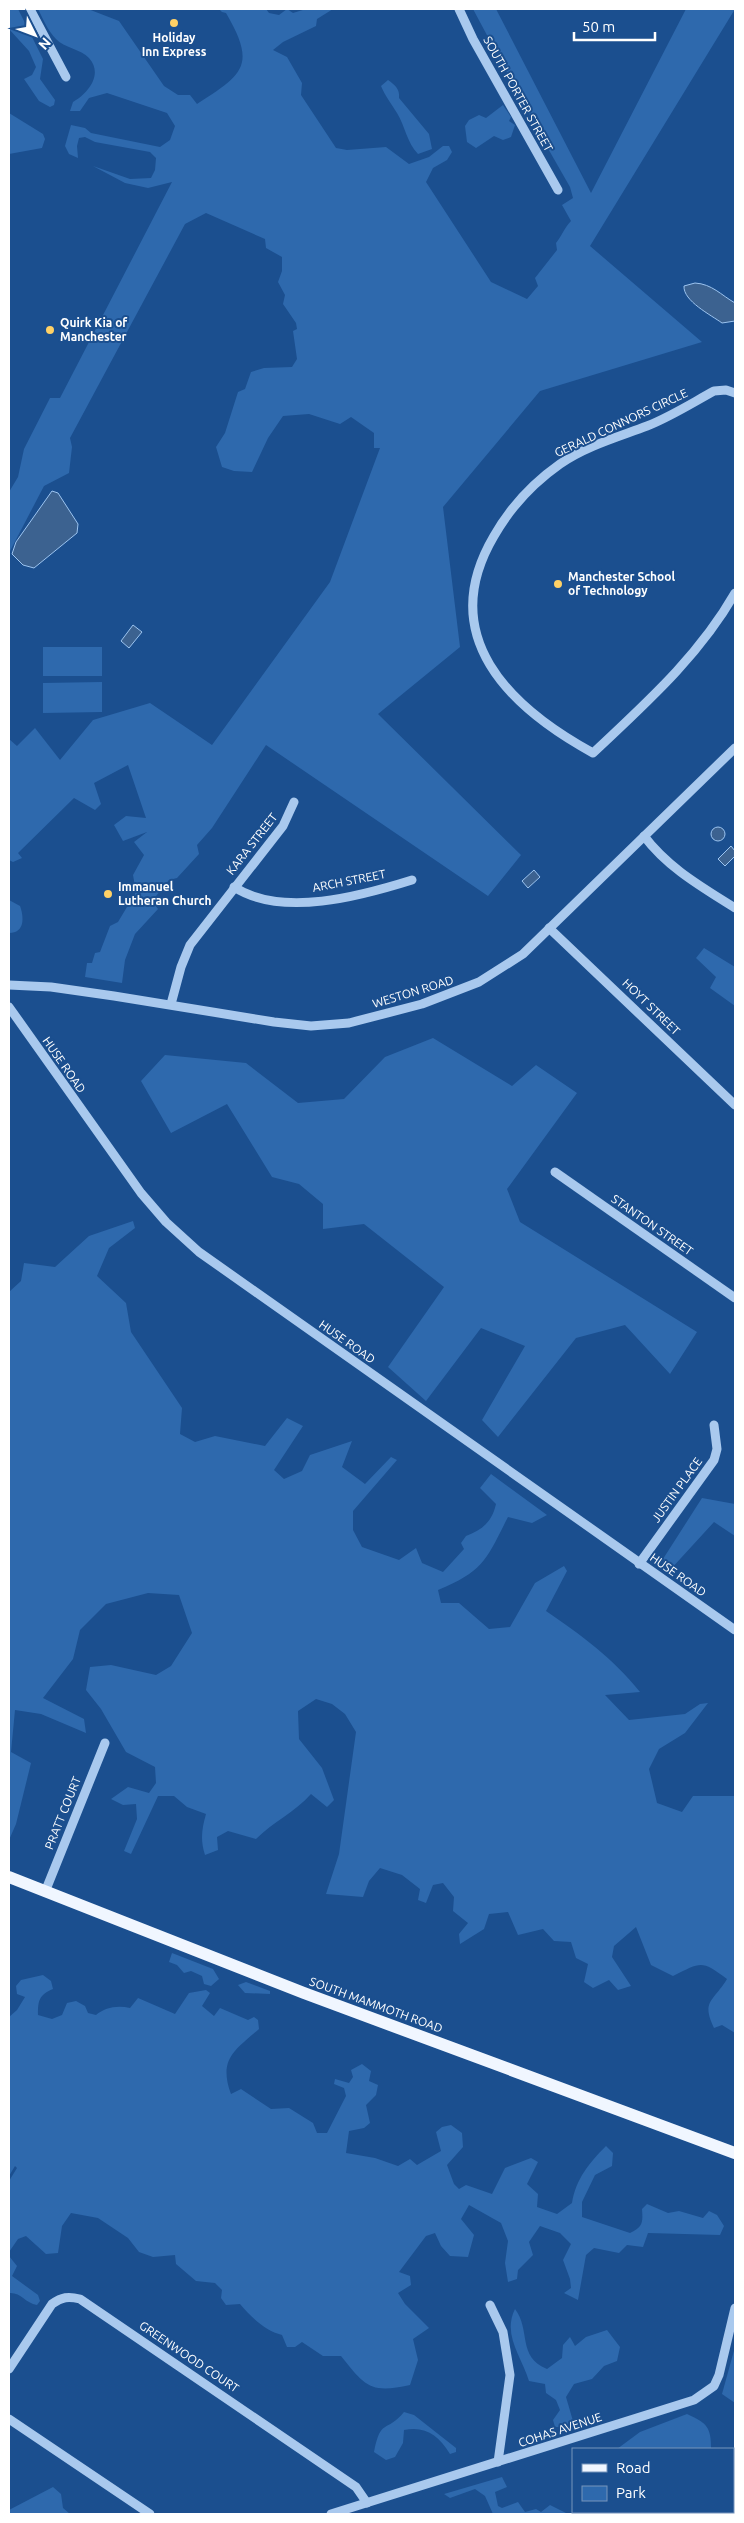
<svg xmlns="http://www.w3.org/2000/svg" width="744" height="2523" font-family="Ubuntu,sans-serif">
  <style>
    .green { fill: #2e69ad }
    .water { fill: #3c6290; stroke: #9cc4f0 }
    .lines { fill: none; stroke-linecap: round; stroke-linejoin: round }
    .minor { stroke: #a9c9ee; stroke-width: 9 }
    .major { stroke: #f0f6ff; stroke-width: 12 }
    .poi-dot { fill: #ffd166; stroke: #1b4f8f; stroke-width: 2 }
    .labels { text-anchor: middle; stroke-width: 4; stroke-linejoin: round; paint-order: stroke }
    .poi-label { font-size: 12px; font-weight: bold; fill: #fff; stroke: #1b4f8f; text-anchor: start }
    .street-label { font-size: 12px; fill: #fff; stroke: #1b4f8f }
  </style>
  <rect width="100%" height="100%" fill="#1b4f8f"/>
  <g class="green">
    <polygon points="9,9 18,9 43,59 40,79 55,100 54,105 50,107 39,101 24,79 32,75 36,67 29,51 9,29"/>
    <path d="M38,9H88L119,21L164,86L178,95H190L197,104C243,74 257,66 226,13L222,12L219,9H266L269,13L279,15L287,9L293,13L306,9H333L317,19L316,26L283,42L273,50L287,57L302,83L301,95L336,148L347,150L386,147L409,164L429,157L443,146H449L452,152L447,160L433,168L426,182L491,282L527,299L538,286L535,278L557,250L556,243C562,236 564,228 571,221L562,205L573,198L570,187L542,138L473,9H496L591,193L686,9H735L590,246L702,342L540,391L443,507L460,647L378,714L521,855L488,896L266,745L212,828L197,845L199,854L177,878L169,880L152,901L158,909L135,934L125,960L122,983L85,977L87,963H92L95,953L100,952L110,926L118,922L136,892L133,875L144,855L134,842L147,832L123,841L114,825L126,816L146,818L128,765L94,783L101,804L95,810L74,798L18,853L22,858L13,862L9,860V739L17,746L35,728L60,760L93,720L150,703L212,745L330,582L380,448H374V433L351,417L340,424L309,414L283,416L268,438L252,472L234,471L222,467L216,447L225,433L238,392L245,389L251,372L264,368L292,367L297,359L293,331L297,329L296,323L283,304L285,295L278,282L282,271V257L266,248L265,239L206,213L185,224L70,438L72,447L69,473L44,486L9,553V492L18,477L24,449L50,398H60L172,182L148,188L125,183L93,166L130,179L151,178L155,170L156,158L150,152L95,142L85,137L79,138L77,146L78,158L69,154L65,146L71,125L85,128L91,133L160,147L170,140L175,126L167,113L107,93L89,98L80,111H70L73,102C87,94 104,75 89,58C81,49 64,48 56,39C48,31 43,19 38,9Z"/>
    <path d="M388,80C395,85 400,89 399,98L429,134L432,149L418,154C407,143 405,126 397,113C391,103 385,96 381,86Z"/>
    <polygon points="503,105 511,117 509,121 515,125 511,137 503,140 494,136 476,148 467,142 465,126 469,120 479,115 486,118"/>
    <polygon points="9,113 43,134 45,139 42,148 9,154"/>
    <rect x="43" y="647" width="59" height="29"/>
    <polygon points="102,682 102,712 43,713 43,683"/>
    <path d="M9,900L20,906C24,917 25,933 9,933Z"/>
    <polygon points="704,948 735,967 735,1006 710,988 716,977 696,958"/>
    <polygon points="433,1038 512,1086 536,1065 577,1093 507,1189 520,1222 697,1332 670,1374 625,1325 576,1338 498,1437 482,1420 525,1346 481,1328 426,1401 388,1367 444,1287 364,1224 323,1229 323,1204 299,1184 272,1177 227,1104 171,1133 141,1081 165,1055 246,1063 298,1103 344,1099 385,1057"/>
    <path d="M133,1221L135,1228L109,1248L97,1276L126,1303L131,1332L182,1408L180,1434L195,1442L215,1436L265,1446L287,1418L303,1426L274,1470L284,1479L302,1471L310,1455L352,1441L342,1467L365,1484L391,1457L397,1460L353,1511V1530L362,1547L399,1560L416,1548L422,1563L443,1572L464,1549L461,1543L466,1536C482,1530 492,1522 496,1504L480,1488L491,1474L547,1515L532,1523L508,1517C486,1560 484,1571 438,1590L441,1603H459L489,1629L510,1627L535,1583L564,1566L567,1571L546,1611C581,1635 613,1658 640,1692L605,1695L629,1720L685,1714L700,1704L708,1703L685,1733L659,1749L649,1769L657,1803L682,1812L693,1796H734L735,1778V2033L722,2025L714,2028C701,2001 713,2002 727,1979C701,1960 702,1962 673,1976L651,1965L636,1927L614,1946L612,1957L631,1986L618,1990L609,1980L593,1988L584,1982L588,1964L576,1958L571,1942L554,1941L543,1929L518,1935L508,1912L489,1914L484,1929L460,1944L459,1934L468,1923L453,1911L454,1897L443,1883L433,1885L426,1903L418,1900L420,1889L402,1875L380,1868L369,1881L363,1897L326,1894L339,1854L356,1732L345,1714L332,1704L316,1699L298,1711L299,1739L322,1768L334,1800L327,1807L311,1794C295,1812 273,1822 256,1839L228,1831L217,1837L218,1850L205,1855C200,1840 202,1828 206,1814L187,1807L174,1796H158L131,1854L124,1851L137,1819L136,1804L123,1805L111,1799L128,1787L149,1793L156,1783L155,1767L126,1752L101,1709L86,1690L90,1667L111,1665L156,1675L171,1666L192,1633L179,1595L148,1593L106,1604L80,1630L73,1659L43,1698L84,1719L86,1733L41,1714L15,1710L11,1752L31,1763L16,1824L9,1840V1292L21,1281L24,1263L55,1267L89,1236Z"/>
    <polygon points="702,1498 735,1504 735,1536 714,1522 670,1570 663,1559"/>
    <polygon points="172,1953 213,1969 219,1979 211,1986 204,1984 202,1976 191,1971 184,1973 177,1965 169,1962"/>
    <path d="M43,1975L51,1981L53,1989C39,1995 38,2000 38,2015L52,2019L62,2015L67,2003L76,2001L85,2006L88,2013L96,2015C105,2007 118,2005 130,2008L138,1998L175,2014L189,1993L206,1990L210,1993L202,2006L214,2016L220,2008L248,2020L254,2017L258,2020L259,2029C235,2050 218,2059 231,2094L241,2089L271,2109L289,2108L313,2123L317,2133H327L346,2096L344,2088L334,2084L335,2079L349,2083L353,2077L351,2070L362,2064L371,2071L369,2081L378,2085L376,2095L366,2105L370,2123L364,2128L349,2131L346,2153L375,2158L398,2166L410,2159L417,2165L441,2151L436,2132L442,2127L451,2125L462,2133L463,2147L447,2165L454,2184L459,2189L466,2185L492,2194L505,2168L531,2158L538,2162L527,2184L538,2194L537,2207L557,2214L572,2203C576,2179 589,2163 606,2146L613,2153L612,2166L595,2175L582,2202V2217L630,2233C643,2227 643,2222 642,2209L647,2204L668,2213L679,2211L703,2218L709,2211L717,2215L724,2226L720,2235L648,2233L643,2247L627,2245L619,2253L594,2248L586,2255L578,2300L564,2293L571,2288L570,2279L563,2260L571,2244L560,2233L540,2226L529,2242L533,2255L518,2270L517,2279L508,2282L505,2263L508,2241L501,2223L469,2205L461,2219L474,2235L468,2257L450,2256L441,2246L435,2233L426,2236L399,2272L410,2276L411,2285L398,2293L405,2304L429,2328L413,2339L418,2360L410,2385C370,2394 365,2386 341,2356H323L302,2342L295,2347H287L282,2335C265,2331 251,2317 240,2304L226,2305L221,2298L222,2290L215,2283L196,2281L176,2264L175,2255L153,2257L139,2252L128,2238L98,2218L71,2213L62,2226L58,2253L46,2254L26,2236L18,2239L9,2252V2181L17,2168L15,2166L9,2176V2017L17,2010L25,1997L17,1994L16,1986L21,1980Z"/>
    <polygon points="246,1982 270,1991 270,1994 245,1993 238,1985"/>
    <path d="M9,2256L17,2266L12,2276L38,2295L40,2301L37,2305C25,2303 21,2292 9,2293Z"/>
    <path d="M515,2309C531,2330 517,2357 547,2369L562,2358L563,2345L570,2337L575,2346L586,2337L607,2330L620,2347L617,2361L604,2366L592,2379L574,2384L566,2397L573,2421L569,2427H555L553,2420L560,2410L556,2400L546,2393L545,2384L529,2381C522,2357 502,2335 515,2309Z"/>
    <polygon points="735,2347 735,2403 722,2394"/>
    <path d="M404,2412L414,2415L456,2448V2452L450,2454C438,2435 426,2426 404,2430L403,2443L395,2457L386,2460L374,2452C381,2417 386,2434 404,2412Z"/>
    <path d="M687,2414C707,2423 711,2427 711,2449H617L640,2432Z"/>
    <polygon points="502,2477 507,2487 495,2492 498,2506 502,2508 518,2502 525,2512 536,2509 541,2512 550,2505 568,2514 493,2514 485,2496 475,2489 450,2498 444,2494"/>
    <polygon points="53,2487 61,2494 63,2508 70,2514 9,2514 9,2510"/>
    <polygon points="582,2512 709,2512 709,2514 578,2514"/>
  </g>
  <g class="water">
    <path d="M695,283C712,284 721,295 735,303V321L722,323C711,315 683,301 684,286Z"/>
    <polygon points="52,491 58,493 78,524 77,533 34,568 23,565 12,554 16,542"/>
    <polygon points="133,625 142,632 129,648 121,641"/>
    <circle cx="718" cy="834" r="7"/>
    <polygon points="731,846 735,851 735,856 725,866 718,859"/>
    <polygon points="534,870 540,877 528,888 522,881"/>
  </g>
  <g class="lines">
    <g class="minor">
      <polyline points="30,9 66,77"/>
      <polyline points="459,9 473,39 558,190"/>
      <path d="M735,393L726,390L714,391C692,403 670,417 647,426C618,437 586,446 560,464C533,483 510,508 494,536C435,636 509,707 593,753C646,703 699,656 735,593"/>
      <path d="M644,836C668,868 702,887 735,908"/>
      <path d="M234,887C282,918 361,896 412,880"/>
      <polyline points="549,928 735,1105"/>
      <polyline points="9,985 51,987 114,996 274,1022 311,1026 349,1023 422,1004 479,982 523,954 735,748"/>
      <polyline points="171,1004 181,967 190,945 283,826 294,802"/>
      <polyline points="9,1007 141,1193 166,1222 199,1252 735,1630"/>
      <polyline points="555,1172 735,1298"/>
      <polyline points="639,1564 714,1460 717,1449 714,1425"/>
      <polyline points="45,1892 105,1743"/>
      <polyline points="490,2305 503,2332 510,2375 498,2462"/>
      <path d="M9,2369L52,2304C62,2297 68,2296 80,2299L356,2487L367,2503"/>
      <polyline points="9,2419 150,2514"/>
      <polyline points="331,2514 694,2400 714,2386 719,2375 735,2308"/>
    </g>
    <polyline class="major" points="9,1877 304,1993 735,2153"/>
  </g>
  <g class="poi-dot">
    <circle cx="174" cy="23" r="5"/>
    <circle cx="50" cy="330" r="5"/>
    <circle cx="558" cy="584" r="5"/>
    <circle cx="108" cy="894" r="5"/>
  </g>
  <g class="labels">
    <g class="poi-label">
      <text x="174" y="42" text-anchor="middle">Holiday<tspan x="174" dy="14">Inn Express</tspan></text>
      <text x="60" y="327">Quirk Kia of<tspan x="60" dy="14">Manchester</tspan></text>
      <text x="568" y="581">Manchester School<tspan x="568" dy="14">of Technology</tspan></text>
      <text x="118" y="891">Immanuel<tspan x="118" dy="14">Lutheran Church</tspan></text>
    </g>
    <g class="street-label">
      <text transform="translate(518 94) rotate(61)" y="4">SOUTH PORTER STREET</text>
      <text transform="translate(621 423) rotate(-25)" y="4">GERALD CONNORS CIRCLE</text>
      <text transform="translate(252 844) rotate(-52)" y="4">KARA STREET</text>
      <text transform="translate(349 881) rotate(-11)" y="4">ARCH STREET</text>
      <text transform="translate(413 992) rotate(-17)" y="4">WESTON ROAD</text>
      <text transform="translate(651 1007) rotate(44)" y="4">HOYT STREET</text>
      <text transform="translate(64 1065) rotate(55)" y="4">HUSE ROAD</text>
      <text transform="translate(652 1225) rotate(35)" y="4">STANTON STREET</text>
      <text transform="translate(347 1342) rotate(35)" y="4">HUSE ROAD</text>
      <text transform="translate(677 1490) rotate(-54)" y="4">JUSTIN PLACE</text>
      <text transform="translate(678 1575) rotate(35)" y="4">HUSE ROAD</text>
      <text transform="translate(63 1813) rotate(-68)" y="4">PRATT COURT</text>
      <text transform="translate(376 2005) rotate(20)" y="4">SOUTH MAMMOTH ROAD</text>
      <text transform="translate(189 2357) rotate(34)" y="4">GREENWOOD COURT</text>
      <text transform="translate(560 2430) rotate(-18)" y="4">COHAS AVENUE</text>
    </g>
  </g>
  <rect width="744" height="2523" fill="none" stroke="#ffffff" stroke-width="20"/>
  <rect x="572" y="2448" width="162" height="65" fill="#1b4f8f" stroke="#7695bc"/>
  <rect x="582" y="2464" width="25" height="8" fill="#f0f6ff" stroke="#7695bc"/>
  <text x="616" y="2473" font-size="15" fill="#ffffff">Road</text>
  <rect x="582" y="2486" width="25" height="15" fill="#2e69ad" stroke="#7695bc"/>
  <text x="616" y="2498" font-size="15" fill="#ffffff">Park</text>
  <g transform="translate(35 35) rotate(132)" stroke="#1b4f8f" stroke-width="4" paint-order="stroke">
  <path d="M0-4L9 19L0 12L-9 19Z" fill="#ffffff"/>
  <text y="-8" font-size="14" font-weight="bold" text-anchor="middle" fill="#ffffff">N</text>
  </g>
  <path d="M574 32v8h81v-8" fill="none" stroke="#ffffff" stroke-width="2.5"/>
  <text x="582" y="32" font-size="15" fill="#ffffff" stroke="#1b4f8f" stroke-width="4" paint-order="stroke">50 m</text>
</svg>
